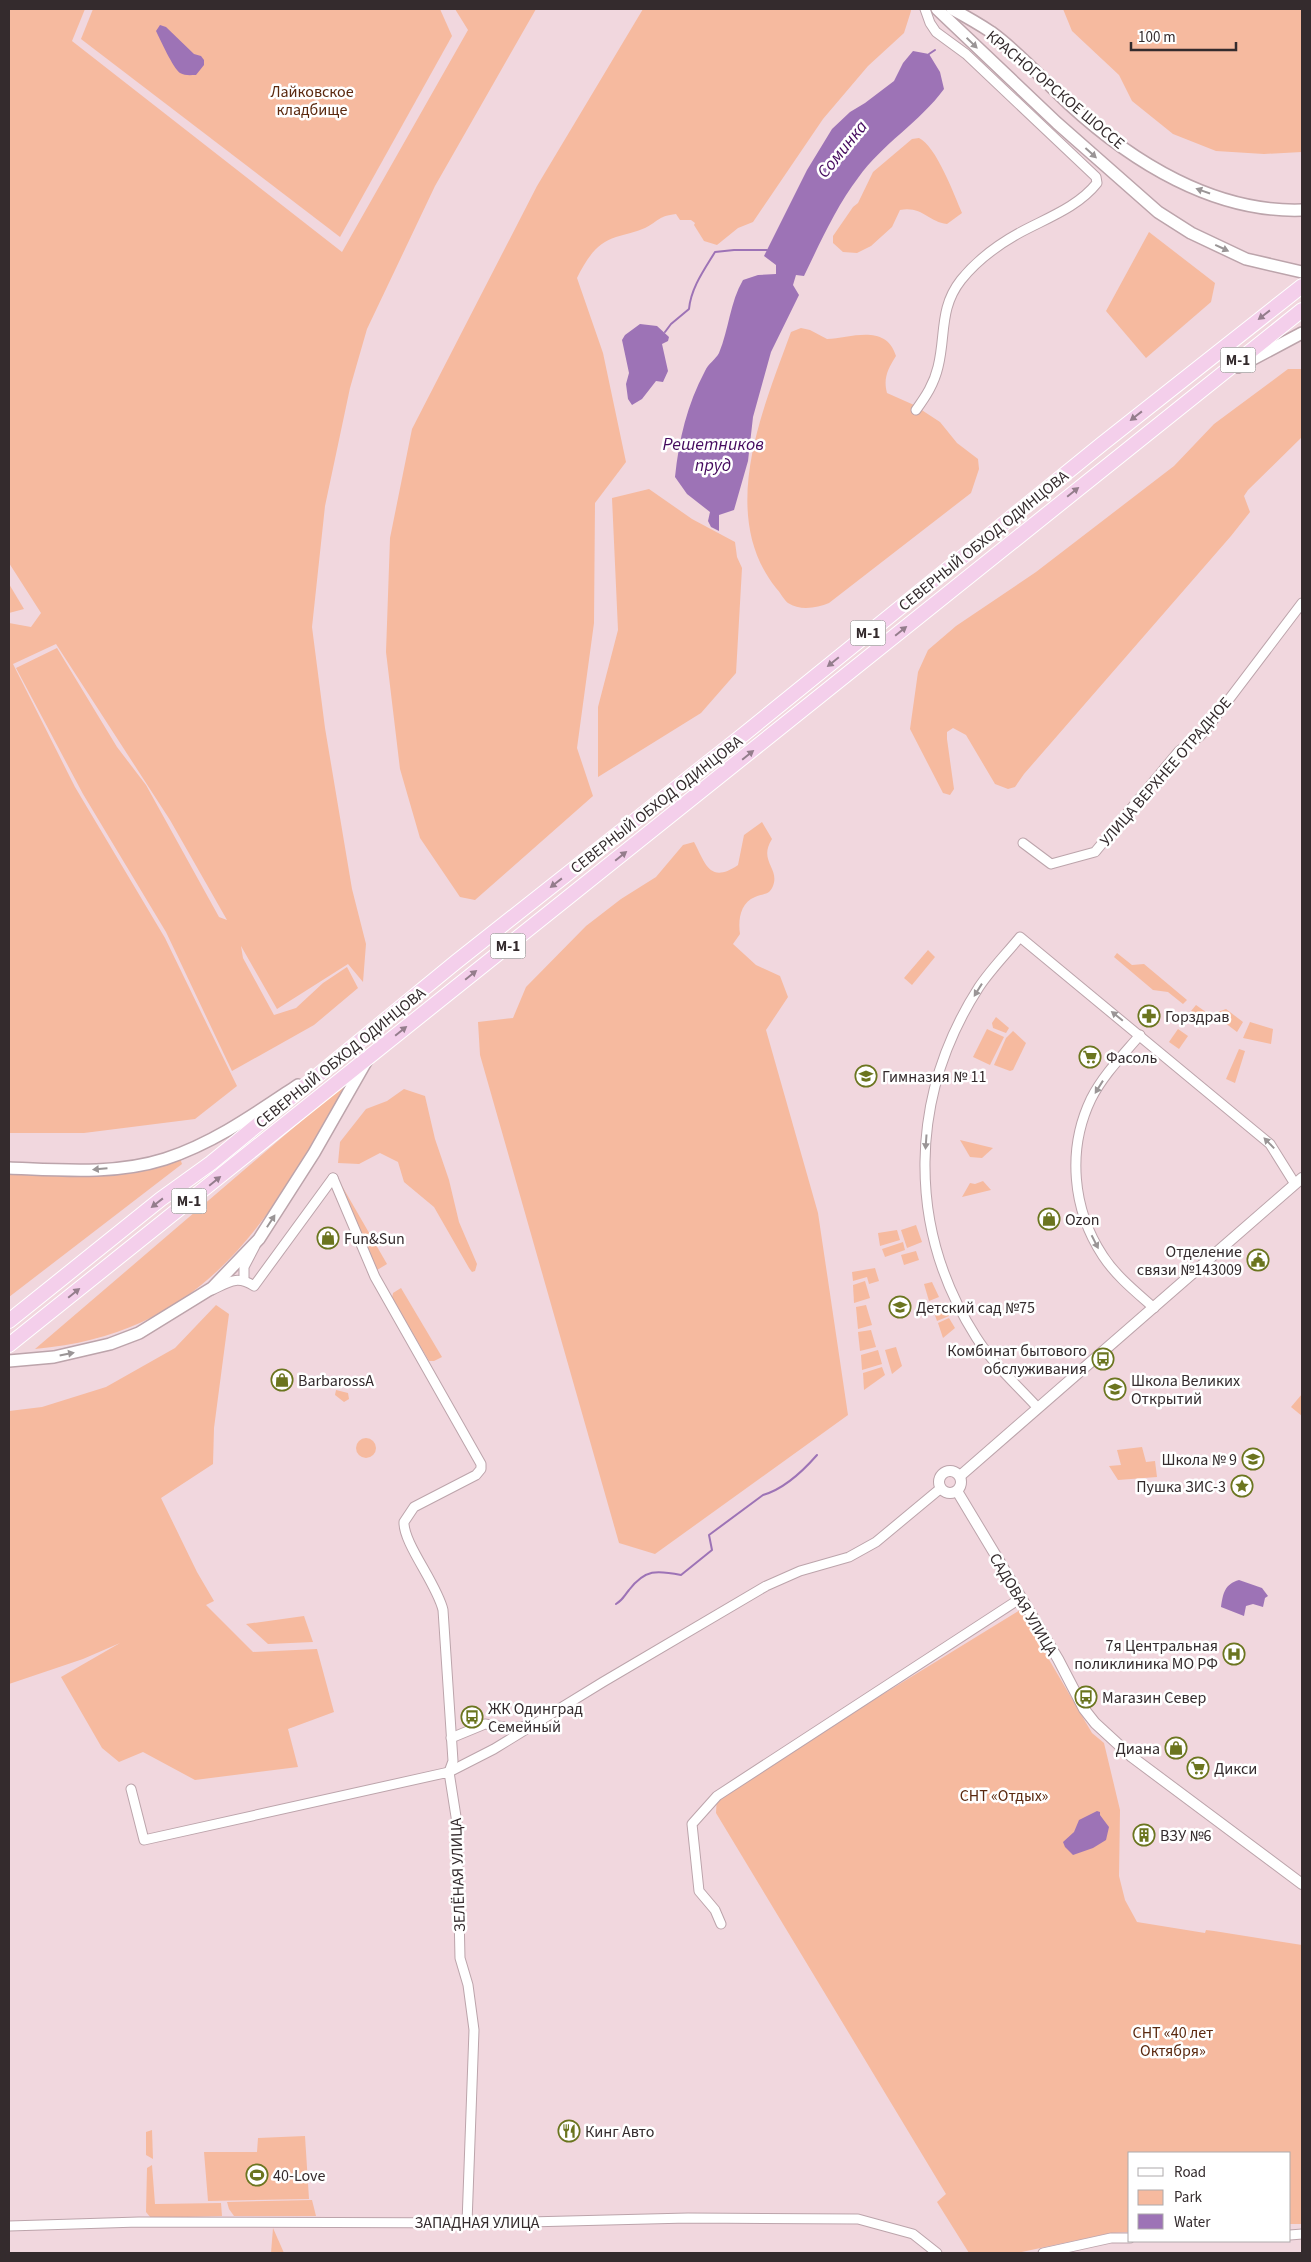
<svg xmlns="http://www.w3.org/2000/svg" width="1311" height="2262" font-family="'Source Sans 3',sans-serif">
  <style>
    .green { fill: #f6ba9f }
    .water { fill: #9d73b6 }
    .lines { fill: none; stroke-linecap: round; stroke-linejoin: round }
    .stream { stroke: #9d73b6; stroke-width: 2 }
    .minor-casing { stroke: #bca4ab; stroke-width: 11 }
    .tertiary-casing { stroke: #bca4ab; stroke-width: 12 }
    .secondary-casing { stroke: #bca4ab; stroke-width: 14 }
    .trunk-casing { stroke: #fff; stroke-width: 16 }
    .minor { stroke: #fff; stroke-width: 9 }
    .tertiary { stroke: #fff; stroke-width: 10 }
    .secondary { stroke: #fff; stroke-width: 11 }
    .trunk { stroke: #f4cfeb; stroke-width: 14 }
    .oneway { fill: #9a9596 }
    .oneway2 { fill: #947d8c }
    .labels { text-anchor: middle; stroke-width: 5; stroke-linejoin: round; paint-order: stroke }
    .shield { fill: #fff; stroke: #716b6c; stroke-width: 1 }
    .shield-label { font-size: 15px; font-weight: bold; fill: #342b2d }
    .street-label { font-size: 16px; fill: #342b2d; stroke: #fff }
    .park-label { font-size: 16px; fill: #5b290f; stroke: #fff }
    .poi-label { font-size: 16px; fill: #342b2d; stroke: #fff; text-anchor: start }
    .water-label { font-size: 18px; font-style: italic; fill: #450a5e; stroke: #fff }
  </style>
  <rect width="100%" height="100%" fill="#f1d7de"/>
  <g class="green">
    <polygon points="9,9 85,9 72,41 342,252 468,30 455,9 536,9 435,186 367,329 350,388 325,506 312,627 325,728 352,889 366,944 363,982 348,964 277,1009 241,946 243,958 274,1015 296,1008 323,983 347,967 358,988 314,1025 232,1071 166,932 83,794 16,668 57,648 117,747 146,785 219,917 227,920 170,820 56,644 13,664 75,787 165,938 237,1086 195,1119 84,1133 9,1133 9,623 31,627 41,613 9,563"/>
    <polygon points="93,9 440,9 452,36 340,237 81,39"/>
    <path d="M643,9H911V11L904,33L868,66L823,119L753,222L738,228L717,245L704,241L694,225L695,223L691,220H680L676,214C658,216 659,221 645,228C636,232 625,234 616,237C596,243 586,260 577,278L603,353L626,462L595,503L594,623L577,748L593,796L475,900L460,897L420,838L400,769L386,652L390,538L412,429L537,186Z"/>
    <polygon points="1063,9 1302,9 1302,152 1264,154 1216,151 1173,134 1132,101 1119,75 1072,31"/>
    <path d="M919,138C936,146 954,194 962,213L947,224C928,222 923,206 900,210L892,227L871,246L857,253L843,252L833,243V236L853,207L858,203L873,172L912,139Z"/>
    <polygon points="1149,232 1215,283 1211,302 1146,358 1106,311"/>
    <path d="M801,328L810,330L827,339C851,338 886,323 896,356C888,369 883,378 887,393L914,405L940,422L957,443L978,459L979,469L971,493L829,603C817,608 800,611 788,603C784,600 780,592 776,588C717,514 763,409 791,332Z"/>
    <polygon points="1288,369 1302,369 1302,437 1248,490 1244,496 1250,512 1231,536 1024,774 1015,787 1008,789 995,784 966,735 953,728 947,732 947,739 954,789 950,795 943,793 910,729 918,672 928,650 956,626 1036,572 1174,466 1214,424"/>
    <polygon points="649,489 692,519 735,542 737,557 742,568 736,673 701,713 598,777 598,707 618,630 612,498"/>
    <polygon points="9,584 24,609 9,613"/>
    <path d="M762,822L772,839C758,861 780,868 773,886C769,896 763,893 755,897C740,903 738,920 740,934L733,944L756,965L780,976L788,997L766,1030L818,1213L848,1415L655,1554L619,1543L480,1055L478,1022L513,1018L526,987L586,926L621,899L656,877L683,845L694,842C705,862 709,885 738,865L744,835Z"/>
    <polygon points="928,950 935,957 912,985 904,978"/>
    <polygon points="1117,953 1132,965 1144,964 1187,1000 1183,1004 1168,992 1153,990 1114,957"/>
    <polygon points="1196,1005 1210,1015 1226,1009 1243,1022 1237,1032 1220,1019 1218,1022 1203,1020 1191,1011"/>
    <polygon points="996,1017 1009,1028 1006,1033 993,1028 992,1023"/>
    <polygon points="1250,1022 1273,1029 1271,1044 1243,1038"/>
    <polygon points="987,1029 1004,1037 990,1065 973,1057"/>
    <polygon points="1178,1029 1188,1036 1179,1049 1169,1042"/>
    <polygon points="1013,1031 1026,1043 1013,1070 1010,1071 994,1065 1006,1038"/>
    <polygon points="1239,1049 1245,1051 1235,1083 1226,1079"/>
    <path d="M355,1075C271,1213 214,1333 35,1349Z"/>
    <polygon points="404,1089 425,1096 435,1139 449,1180 459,1222 477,1264 475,1271 472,1272 469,1268 434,1207 404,1182 398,1162 380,1153 359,1164 338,1163 340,1142 366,1109 387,1101"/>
    <polygon points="960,1140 993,1148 982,1158 970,1157"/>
    <polygon points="180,1158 182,1164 9,1297 9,1174 95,1175 141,1171"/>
    <polygon points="338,1179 387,1264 377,1270 332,1189"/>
    <polygon points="983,1181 991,1190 962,1197 970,1183 975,1184"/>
    <polygon points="916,1225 922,1242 907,1248 901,1230"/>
    <polygon points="897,1230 900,1240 880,1246 878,1233"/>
    <polygon points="903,1242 905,1250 885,1257 882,1249"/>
    <polygon points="916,1251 919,1260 904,1265 901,1255"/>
    <polygon points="875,1268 879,1281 869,1284 867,1277 853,1281 852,1272"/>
    <polygon points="865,1281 870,1298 854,1303 853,1285"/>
    <polygon points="932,1282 939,1297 929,1301 924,1284"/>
    <polygon points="401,1288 442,1357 434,1361 429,1361 392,1298 393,1293"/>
    <polygon points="941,1302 949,1316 937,1321 932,1307"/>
    <polygon points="216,1305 229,1314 214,1428 213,1464 161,1498 197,1572 214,1601 206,1605 253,1652 317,1649 334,1712 288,1729 298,1767 195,1780 143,1752 119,1762 102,1748 61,1677 120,1643 83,1659 9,1684 9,1411 42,1407 106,1387 175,1348"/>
    <polygon points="866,1305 872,1325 858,1329 856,1307"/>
    <polygon points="949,1318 955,1328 943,1338 938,1323"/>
    <polygon points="871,1330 876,1347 860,1351 858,1332"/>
    <polygon points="896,1347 902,1366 892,1374 885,1350"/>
    <polygon points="878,1350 882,1364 862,1370 861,1355"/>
    <polygon points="882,1367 885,1375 864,1390 863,1373"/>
    <polygon points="336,1390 348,1393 349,1399 344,1402 335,1395"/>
    <polygon points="1302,1394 1302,1416 1291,1407"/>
    <circle cx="366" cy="1448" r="10"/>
    <polygon points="1142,1447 1146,1462 1155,1461 1157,1477 1118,1480 1109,1466 1121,1465 1117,1450"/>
    <polygon points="1020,1610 1092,1733 1104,1743 1120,1810 1119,1876 1125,1900 1137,1922 1205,1933 1206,1930 1214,1931 1302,1945 1302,2224 1290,2224 1290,2153 1130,2153 1130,2232 1111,2233 1017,2253 969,2253 937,2202 946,2194 716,1813 717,1796"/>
    <polygon points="304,1616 313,1642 268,1644 246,1624"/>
    <polygon points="152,2130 153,2159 146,2155 146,2132"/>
    <polygon points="305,2136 309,2199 208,2201 204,2152 257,2152 258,2138"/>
    <polygon points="152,2165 155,2204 221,2203 222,2216 151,2218 146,2212 147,2168"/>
    <polygon points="312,2200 316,2216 234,2216 229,2209 227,2202"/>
    <polygon points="273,2228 284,2253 271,2253"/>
  </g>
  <g class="water">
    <path d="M160,25L166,27L194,54L201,56L204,60V65L196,75C191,75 185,76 180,73C173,68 160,39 156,31Z"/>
    <path d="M913,51L929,54L940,72L944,89C920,122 882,144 858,178C837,205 819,245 804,276L796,275L793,285L799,295L771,352L753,417L748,461L734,510L719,515V531L711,527L708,521L710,512L687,494L675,477C679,439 687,405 705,371C708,364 716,359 719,353C729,329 730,302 743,280L758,275L776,274V265L764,256L807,170L832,129L850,112L865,103L894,81L903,63Z"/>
    <polygon points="640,324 657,326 669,337 668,341 662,344 668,371 663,382 656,381 642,399 632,405 628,399 626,384 629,373 622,340 625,335"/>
    <path d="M1239,1580L1262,1588L1268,1596L1265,1598L1263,1607L1253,1604L1246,1606L1244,1616L1221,1607C1223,1593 1225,1584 1239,1580Z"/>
    <polygon points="1097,1811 1100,1812 1100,1815 1109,1827 1106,1840 1093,1848 1073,1855 1065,1847 1063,1842 1074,1832 1079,1820"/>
  </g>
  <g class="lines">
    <g class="stream">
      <polyline points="929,54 935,50"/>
      <path d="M665,332L671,324L689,309C691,288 704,270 715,252L734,250H767"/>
      <path d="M616,1604C623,1600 624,1596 629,1590C645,1569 657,1570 681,1575L712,1550L709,1535L763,1495C784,1489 803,1471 817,1455"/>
    </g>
    <g class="minor-casing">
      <g id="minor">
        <path d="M916,410C926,396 934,384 938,367C946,335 939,308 961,280C977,260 999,244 1021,232C1047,218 1078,207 1097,183L1096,177L966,54L936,32L930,23L925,9"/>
        <polyline points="1023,843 1051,864 1095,852 1179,751 1200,736 1208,727 1302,603"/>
        <path d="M1140,1035C1123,1055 1103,1075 1091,1099C1067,1149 1072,1209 1103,1256C1116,1276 1136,1292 1154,1308"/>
        <path d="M333,1178L375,1277L481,1464V1469L476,1475L414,1507L404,1522C403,1543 437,1584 443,1610L453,1761L449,1772"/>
        <polyline points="244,1280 244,1267 255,1246"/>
        <path d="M212,1290C229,1282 237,1275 254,1286L333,1178"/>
        <path d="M1038,1408C1017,1385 993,1364 976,1337C906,1227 909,1096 979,987C991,969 1007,953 1020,937L1270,1144L1295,1184"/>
        <polyline points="451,1738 485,1724 512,1728 527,1726"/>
        <polyline points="449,1772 494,1749 603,1682 766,1586 800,1571 849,1557 876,1542 941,1488"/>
        <polyline points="131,1789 144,1840 449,1772 457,1823 460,1958 468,1985 474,2030 467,2223"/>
        <polyline points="721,1924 715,1910 699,1891 692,1824 717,1796 1021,1598"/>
        <polyline points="9,2226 139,2222 493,2223 688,2218 858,2219 913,2234 937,2253"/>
        <polyline points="1290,2235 1302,2234"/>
        <polyline points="1043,2253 1111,2238 1130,2238"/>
      </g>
    </g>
    <g class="tertiary-casing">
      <g id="tertiary">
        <circle cx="950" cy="1482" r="11"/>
        <polyline points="960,1476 1302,1178"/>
        <polyline points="957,1491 1058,1659 1084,1709 1095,1723 1132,1757 1302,1884"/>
      </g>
    </g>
    <g class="secondary-casing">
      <g id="secondary">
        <polyline points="937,9 1057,123 1158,212 1191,233 1246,259 1302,272"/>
        <path d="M952,9C965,16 979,24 991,32C1020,53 1043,80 1069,104C1132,162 1214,213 1302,210"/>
        <polyline points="1238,367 1302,333"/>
        <path d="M9,1168C60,1170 115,1175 165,1159C214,1143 256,1113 298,1085"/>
        <polyline points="9,1361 54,1357 110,1344 139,1333 212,1288 259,1239 314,1153 367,1060"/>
      </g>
    </g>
    <g class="trunk-casing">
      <g id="trunk">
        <polyline points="9,1321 161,1199 211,1163 456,962 738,739 1102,444 1302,286"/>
        <polyline points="9,1345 1302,310"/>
      </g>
    </g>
    <use href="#minor" class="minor"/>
    <use href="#tertiary" class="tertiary"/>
    <use href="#secondary" class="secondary"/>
    <use href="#trunk" class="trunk"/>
  </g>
  <defs><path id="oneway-solid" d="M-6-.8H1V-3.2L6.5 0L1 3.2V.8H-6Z" transform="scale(1.25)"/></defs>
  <g class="oneway">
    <use href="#oneway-solid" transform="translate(972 43) rotate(44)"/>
    <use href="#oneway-solid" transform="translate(1091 153) rotate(42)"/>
    <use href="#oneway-solid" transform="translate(1203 191) rotate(-161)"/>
    <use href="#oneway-solid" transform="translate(1222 248) rotate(25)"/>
    <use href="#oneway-solid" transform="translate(978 990) rotate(122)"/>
    <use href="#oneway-solid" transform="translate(1117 1016) rotate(-141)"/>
    <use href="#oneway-solid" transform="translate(1099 1087) rotate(122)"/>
    <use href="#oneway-solid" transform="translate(926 1142) rotate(94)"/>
    <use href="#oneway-solid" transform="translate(1269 1143) rotate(-134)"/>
    <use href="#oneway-solid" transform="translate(100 1169) rotate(175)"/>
    <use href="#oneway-solid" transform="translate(271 1221) rotate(-57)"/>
    <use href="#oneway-solid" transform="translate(1095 1242) rotate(63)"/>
    <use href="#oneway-solid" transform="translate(67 1354) rotate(-11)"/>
  </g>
  <g class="oneway2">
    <use href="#oneway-solid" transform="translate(1264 315) rotate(142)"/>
    <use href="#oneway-solid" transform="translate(1136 416) rotate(142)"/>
    <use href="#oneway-solid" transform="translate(1073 492) rotate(-39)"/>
    <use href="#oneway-solid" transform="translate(901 631) rotate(-39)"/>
    <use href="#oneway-solid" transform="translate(833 662) rotate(141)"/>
    <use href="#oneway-solid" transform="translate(748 755) rotate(-39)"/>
    <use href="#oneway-solid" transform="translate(621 856) rotate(-39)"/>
    <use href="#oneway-solid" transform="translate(556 883) rotate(142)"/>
    <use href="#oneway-solid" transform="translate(471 975) rotate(-39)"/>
    <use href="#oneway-solid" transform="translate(401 1031) rotate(-39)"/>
    <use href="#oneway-solid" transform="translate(215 1181) rotate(-39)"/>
    <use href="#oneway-solid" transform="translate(157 1203) rotate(142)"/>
    <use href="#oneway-solid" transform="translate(74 1293) rotate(-39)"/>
  </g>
  <defs>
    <g id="pharmacy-ring" transform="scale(1.125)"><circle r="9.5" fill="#fff" stroke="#6b751f" stroke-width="1.5"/><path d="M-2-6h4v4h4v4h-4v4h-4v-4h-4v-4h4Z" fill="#6b751f"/></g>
    <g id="supermarket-ring" transform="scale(1.125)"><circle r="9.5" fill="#fff" stroke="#6b751f" stroke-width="1.5"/><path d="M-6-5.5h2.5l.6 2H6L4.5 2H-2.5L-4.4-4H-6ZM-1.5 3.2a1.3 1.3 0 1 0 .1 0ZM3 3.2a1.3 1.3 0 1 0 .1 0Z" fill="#6b751f"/></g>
    <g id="school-ring" transform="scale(1.125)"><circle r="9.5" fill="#fff" stroke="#6b751f" stroke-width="1.5"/><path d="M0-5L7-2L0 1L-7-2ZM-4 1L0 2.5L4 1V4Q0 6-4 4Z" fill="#6b751f"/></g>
    <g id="shop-ring" transform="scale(1.125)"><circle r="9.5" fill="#fff" stroke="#6b751f" stroke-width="1.5"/><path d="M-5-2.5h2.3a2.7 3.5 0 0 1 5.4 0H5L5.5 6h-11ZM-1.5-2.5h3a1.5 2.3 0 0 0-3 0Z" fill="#6b751f"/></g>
    <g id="civic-ring" transform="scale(1.125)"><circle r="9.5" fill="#fff" stroke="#6b751f" stroke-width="1.5"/><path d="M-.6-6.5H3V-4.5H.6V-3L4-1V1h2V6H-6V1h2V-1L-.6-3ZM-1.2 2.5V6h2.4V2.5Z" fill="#6b751f"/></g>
    <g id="bus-ring" transform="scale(1.125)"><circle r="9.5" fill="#fff" stroke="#6b751f" stroke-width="1.5"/><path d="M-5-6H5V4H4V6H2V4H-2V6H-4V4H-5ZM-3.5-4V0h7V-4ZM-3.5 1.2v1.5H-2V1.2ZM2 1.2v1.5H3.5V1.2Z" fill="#6b751f"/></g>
    <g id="sight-ring" transform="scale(1.125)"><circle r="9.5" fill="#fff" stroke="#6b751f" stroke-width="1.5"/><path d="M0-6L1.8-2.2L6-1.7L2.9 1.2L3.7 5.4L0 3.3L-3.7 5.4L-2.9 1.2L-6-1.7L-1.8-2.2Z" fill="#6b751f"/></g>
    <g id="hospital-ring" transform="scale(1.125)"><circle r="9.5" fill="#fff" stroke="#6b751f" stroke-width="1.5"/><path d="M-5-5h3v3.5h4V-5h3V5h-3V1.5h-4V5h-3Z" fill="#6b751f"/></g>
    <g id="building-ring" transform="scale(1.125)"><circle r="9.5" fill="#fff" stroke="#6b751f" stroke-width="1.5"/><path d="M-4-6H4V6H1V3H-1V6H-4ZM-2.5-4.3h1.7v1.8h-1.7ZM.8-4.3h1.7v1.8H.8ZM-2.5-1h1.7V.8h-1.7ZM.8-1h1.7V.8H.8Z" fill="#6b751f"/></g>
    <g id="restaurant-ring" transform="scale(1.125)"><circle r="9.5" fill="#fff" stroke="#6b751f" stroke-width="1.5"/><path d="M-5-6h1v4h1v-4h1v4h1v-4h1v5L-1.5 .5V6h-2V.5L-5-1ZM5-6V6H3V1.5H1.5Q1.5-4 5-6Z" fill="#6b751f"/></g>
    <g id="stadium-ring" transform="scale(1.125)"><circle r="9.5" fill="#fff" stroke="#6b751f" stroke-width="1.5"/><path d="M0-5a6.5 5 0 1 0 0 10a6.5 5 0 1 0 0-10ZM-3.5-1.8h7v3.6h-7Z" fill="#6b751f"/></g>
  </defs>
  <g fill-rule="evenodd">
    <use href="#pharmacy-ring" x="1149" y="1016"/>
    <use href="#supermarket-ring" x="1090" y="1057"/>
    <use href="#school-ring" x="866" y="1076"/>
    <use href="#shop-ring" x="1049" y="1219"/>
    <use href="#shop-ring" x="328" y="1238"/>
    <use href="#civic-ring" x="1258" y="1260"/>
    <use href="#school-ring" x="900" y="1307"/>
    <use href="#bus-ring" x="1103" y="1359"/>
    <use href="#shop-ring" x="282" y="1380"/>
    <use href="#school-ring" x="1115" y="1389"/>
    <use href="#school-ring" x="1253" y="1459"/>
    <use href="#sight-ring" x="1242" y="1486"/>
    <use href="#hospital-ring" x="1234" y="1654"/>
    <use href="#bus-ring" x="1086" y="1697"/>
    <use href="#bus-ring" x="472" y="1717"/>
    <use href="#shop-ring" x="1176" y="1748"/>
    <use href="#supermarket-ring" x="1198" y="1768"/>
    <use href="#building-ring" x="1144" y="1835"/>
    <use href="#restaurant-ring" x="569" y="2131"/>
    <use href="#stadium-ring" x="257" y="2175"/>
  </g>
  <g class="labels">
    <g class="shield">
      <rect x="1220.5" y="347.5" width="35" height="25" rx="4"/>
      <rect x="850.5" y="620.5" width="35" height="25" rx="4"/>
      <rect x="490.5" y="933.5" width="35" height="25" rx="4"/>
      <rect x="171.5" y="1188.5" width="35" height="25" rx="4"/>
    </g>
    <g class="shield-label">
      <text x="1238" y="365">М-1</text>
      <text x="868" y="638">М-1</text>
      <text x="508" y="951">М-1</text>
      <text x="189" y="1206">М-1</text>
    </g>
    <g class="street-label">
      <text transform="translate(1056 89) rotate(40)" y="6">КРАСНОГОРСКОЕ ШОССЕ</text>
      <text transform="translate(983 540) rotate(-39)" y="6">СЕВЕРНЫЙ ОБХОД ОДИНЦОВА</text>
      <text transform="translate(1165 771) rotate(-49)" y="6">УЛИЦА ВЕРХНЕЕ ОТРАДНОЕ</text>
      <text transform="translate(656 804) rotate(-38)" y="6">СЕВЕРНЫЙ ОБХОД ОДИНЦОВА</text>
      <text transform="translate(340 1057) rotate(-39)" y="6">СЕВЕРНЫЙ ОБХОД ОДИНЦОВА</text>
      <text transform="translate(1024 1604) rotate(59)" y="6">САДОВАЯ УЛИЦА</text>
      <text transform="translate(457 1875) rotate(-92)" y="6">ЗЕЛЁНАЯ УЛИЦА</text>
      <text x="477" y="2228">ЗАПАДНАЯ УЛИЦА</text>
    </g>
    <g class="park-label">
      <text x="312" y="97">Лайковское<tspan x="312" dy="18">кладбище</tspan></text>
      <text x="1004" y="1801">СНТ «Отдых»</text>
      <text x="1173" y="2038">СНТ «40 лет<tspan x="1173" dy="18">Октября»</tspan></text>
    </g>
    <g class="poi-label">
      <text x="1165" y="1022">Горздрав</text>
      <text x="1106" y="1063">Фасоль</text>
      <text x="882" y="1082">Гимназия № 11</text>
      <text x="1065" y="1225">Ozon</text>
      <text x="344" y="1244">Fun&amp;Sun</text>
      <text x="1242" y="1257" text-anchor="end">Отделение<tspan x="1242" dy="18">связи №143009</tspan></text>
      <text x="916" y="1313">Детский сад №75</text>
      <text x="1087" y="1356" text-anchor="end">Комбинат бытового<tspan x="1087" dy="18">обслуживания</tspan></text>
      <text x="298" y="1386">BarbarossA</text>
      <text x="1131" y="1386">Школа Великих<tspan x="1131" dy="18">Открытий</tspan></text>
      <text x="1237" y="1465" text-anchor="end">Школа № 9</text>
      <text x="1226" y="1492" text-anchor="end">Пушка ЗИС-3</text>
      <text x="1218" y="1651" text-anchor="end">7я Центральная<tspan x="1218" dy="18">поликлиника МО РФ</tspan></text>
      <text x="1102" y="1703">Магазин Север</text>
      <text x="488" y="1714">ЖК Одинград<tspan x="488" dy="18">Семейный</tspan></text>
      <text x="1160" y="1754" text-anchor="end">Диана</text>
      <text x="1214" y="1774">Дикси</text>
      <text x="1160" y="1841">ВЗУ №6</text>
      <text x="585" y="2137">Кинг Авто</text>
      <text x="273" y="2181">40-Love</text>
    </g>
    <g class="water-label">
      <text transform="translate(842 149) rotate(-51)" y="6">Соминка</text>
      <text x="713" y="450">Решетников<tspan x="713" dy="21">пруд</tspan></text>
    </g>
  </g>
  <rect width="1311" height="2262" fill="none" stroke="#342b2d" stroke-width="20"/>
  <rect x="1128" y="2152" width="162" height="90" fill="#ffffff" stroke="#aeaaab"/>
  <rect x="1138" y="2168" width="25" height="8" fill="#ffffff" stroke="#aeaaab"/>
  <text x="1174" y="2177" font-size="15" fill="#342b2d">Road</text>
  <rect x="1138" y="2190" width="25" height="15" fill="#f6ba9f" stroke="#aeaaab"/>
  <text x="1174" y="2202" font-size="15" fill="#342b2d">Park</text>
  <rect x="1138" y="2214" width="25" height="15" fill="#9d73b6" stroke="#aeaaab"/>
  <text x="1174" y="2227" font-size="15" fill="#342b2d">Water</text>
  <path d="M1131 42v8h105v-8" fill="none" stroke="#342b2d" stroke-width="2.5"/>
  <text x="1138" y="42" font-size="15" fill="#342b2d" stroke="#ffffff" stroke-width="4" paint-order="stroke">100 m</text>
</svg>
